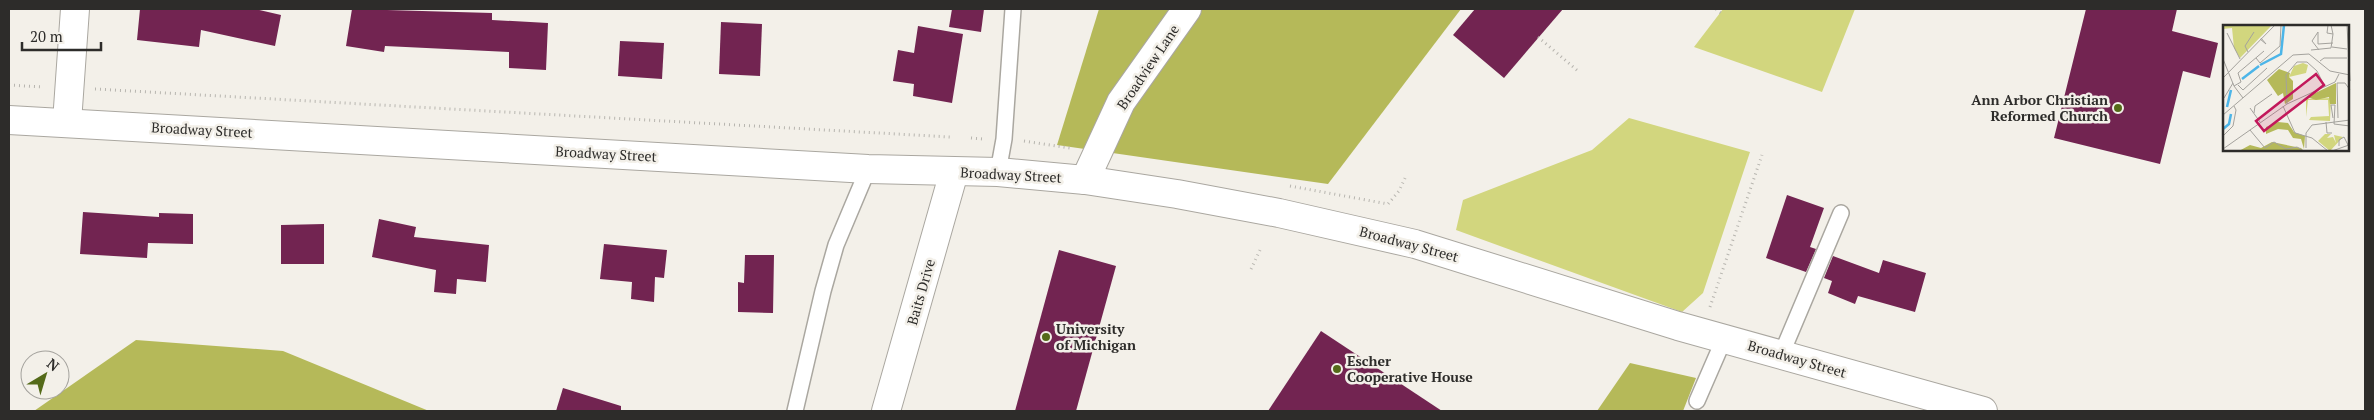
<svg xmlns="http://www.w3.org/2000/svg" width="2374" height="420" font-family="'PT Serif',serif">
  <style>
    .green { fill: #d2d67e }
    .forest { fill: #b5b959 }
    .building { fill: #722451 }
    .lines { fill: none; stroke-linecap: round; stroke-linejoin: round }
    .service-casing { stroke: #aaa7a0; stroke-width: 18 }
    .minor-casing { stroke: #aaa7a0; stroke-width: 30 }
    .tertiary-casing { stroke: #aaa7a0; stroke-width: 30 }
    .path { stroke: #b7b5af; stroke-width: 3; stroke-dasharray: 1 4; stroke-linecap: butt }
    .service { stroke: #fff; stroke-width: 15 }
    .minor { stroke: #fff; stroke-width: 28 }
    .tertiary { stroke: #fff; stroke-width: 28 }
    .poi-dot { fill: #546a19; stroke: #f3f0e9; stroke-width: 2 }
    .labels { text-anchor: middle; stroke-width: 5; stroke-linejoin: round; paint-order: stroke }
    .street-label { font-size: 14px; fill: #2d2c2a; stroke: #f3f0e9 }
    .poi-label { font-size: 14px; font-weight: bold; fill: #2d2c2a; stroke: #f3f0e9; text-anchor: start }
    .inset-river { fill: none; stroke: #4cb5e8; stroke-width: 2.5 }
    .inset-road { fill: none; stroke: #a4a29d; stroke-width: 1 }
    .view { fill: #c2185b; fill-opacity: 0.15; stroke: #c2185b; stroke-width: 2.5 }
    .inset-edge { fill: none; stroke: #2d2c2a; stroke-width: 2.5 }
  </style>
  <rect width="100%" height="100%" fill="#f3f0e9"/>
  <g class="green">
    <polygon points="1723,9 1855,9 1822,92 1694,47"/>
    <polygon points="1629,118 1750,152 1703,293 1682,312 1456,230 1463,200 1592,150"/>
  </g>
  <g class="forest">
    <polygon points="1099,9 1461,9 1328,184 1057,145"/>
    <polygon points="136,340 283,351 429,411 34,411"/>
    <polygon points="1630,363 1696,378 1683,411 1597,411"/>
  </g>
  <g class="building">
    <polygon points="140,9 255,9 281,15 275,46 201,30 199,47 137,40"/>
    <polygon points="352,9 492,13 492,20 548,23 546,70 509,68 509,52 385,46 384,52 346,46"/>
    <polygon points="952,9 984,9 981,32 949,27"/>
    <polygon points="1475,9 1563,9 1504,78 1453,35"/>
    <polygon points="2086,9 2177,9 2172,31 2218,43 2210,78 2183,71 2160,164 2054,138"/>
    <polygon points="721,22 762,24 760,76 719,74"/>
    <polygon points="918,26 963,34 952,103 913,96 914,84 893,81 898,50 914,53"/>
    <polygon points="620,41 664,43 662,79 618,76"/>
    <polygon points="1787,195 1824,208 1810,247 1816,249 1806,272 1766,258"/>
    <polygon points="83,212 159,217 159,213 193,214 193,244 148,243 147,258 80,254"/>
    <polygon points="379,219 416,227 414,237 489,245 486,282 457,279 456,294 434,292 436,270 372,257"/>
    <polygon points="324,224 324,264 281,264 281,225"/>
    <polygon points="604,244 667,250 664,278 655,277 654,302 631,299 632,282 600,279"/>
    <polygon points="1059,250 1116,266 1076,411 1015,411"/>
    <polygon points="745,255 774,255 773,313 738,312 738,282 744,283"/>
    <polygon points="1833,256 1879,273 1883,260 1926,273 1915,312 1858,296 1855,304 1828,293 1832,281 1824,278"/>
    <polygon points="1321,331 1442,411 1268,411"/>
    <polygon points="563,388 621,406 621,411 556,411"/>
  </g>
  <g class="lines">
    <g class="service-casing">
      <g id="service">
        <polyline points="998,172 1004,139 1013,9"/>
        <polyline points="1781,355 1841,213"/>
        <polyline points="1697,401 1724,339"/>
        <polyline points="795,411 823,291 836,245 868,169"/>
      </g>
    </g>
    <g class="minor-casing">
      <g id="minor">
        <polyline points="9,120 868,169 998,172 1085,180 1177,194 1279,213 1415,244 1678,326 1983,411"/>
        <polyline points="67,122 75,9"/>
        <polyline points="1085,180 1121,102 1187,9"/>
      </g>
    </g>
    <g class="tertiary-casing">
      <polyline id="tertiary" points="886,411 954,172"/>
    </g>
    <g class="path">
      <polyline points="1716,9 1721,13"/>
      <polyline points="1538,37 1578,71"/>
      <polyline points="9,85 43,87"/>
      <polyline points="95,89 950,137"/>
      <polyline points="971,138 983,139"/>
      <polyline points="1024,141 1070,148"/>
      <polyline points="1290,186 1388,204 1399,191 1406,176"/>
      <polyline points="1251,269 1261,248"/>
      <polyline points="1710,307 1762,155"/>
    </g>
    <use href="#service" class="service"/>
    <use href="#minor" class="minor"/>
    <use href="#tertiary" class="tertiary"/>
  </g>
  <g class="poi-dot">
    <circle cx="2118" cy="108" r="5"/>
    <circle cx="1046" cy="337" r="5"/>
    <circle cx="1337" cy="369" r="5"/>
  </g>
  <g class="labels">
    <g class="street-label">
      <text transform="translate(1148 67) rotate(-56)" y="5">Broadview Lane</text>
      <text transform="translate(202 130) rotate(3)" y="5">Broadway Street</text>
      <text transform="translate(606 154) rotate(3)" y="5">Broadway Street</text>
      <text transform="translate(1011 175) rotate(3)" y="5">Broadway Street</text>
      <text transform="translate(1409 244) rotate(15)" y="5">Broadway Street</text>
      <text transform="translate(921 292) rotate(-74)" y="5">Baits Drive</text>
      <text transform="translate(1797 359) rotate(16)" y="5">Broadway Street</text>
    </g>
    <g class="poi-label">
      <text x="2108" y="105" text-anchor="end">Ann Arbor Christian<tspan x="2108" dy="16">Reformed Church</tspan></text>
      <text x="1056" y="334">University<tspan x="1056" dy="16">of Michigan</tspan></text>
      <text x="1347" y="366">Escher<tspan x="1347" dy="16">Cooperative House</tspan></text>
    </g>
  </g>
  <g transform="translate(2223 25)">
    <rect width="126" height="126" fill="#f3f0e9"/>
    <path d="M0,0H49L17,33L11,23L9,3L0,4ZM80,38L85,40L83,48L66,52L71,41ZM108,73L107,96L86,95L88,92L106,91L105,75H85L83,92V74ZM102,109H108L104,113L110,112L113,118L111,110L120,112L107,126L95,116Z" fill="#d2d67e"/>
    <path d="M56,44L67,48L66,52L70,56V74L62,79L60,68L55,71L44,55ZM113,58V79H107L106,72L93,75L84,72ZM55,97L65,98L71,107L82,111L81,124L78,114L70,113L65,105L55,104L43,109V102ZM49,117L78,123L81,126H16L27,120L38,123Z" fill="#b5b959"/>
    <path class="inset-river" d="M37,40L58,29L61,0M19,54L36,41M4,82L8,65M0,104L6,99L8,89"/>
    <path class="inset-road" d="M105,0L104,8L110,9L108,0M124,0L127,56M4,8L17,34M37,14L43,19L38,13M109,22L124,24M88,25L108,23L110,9M96,25L89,16L95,7V19L110,18M25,27L22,21L31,7M33,33L37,38L57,21L58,0M0,34L11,61L20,73M97,36L101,33H124M0,53L52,0M15,60L20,65L44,43M11,61L18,57L15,48L41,26M1,73L10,58M64,79L63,50L74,37H84L94,46L102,62M60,81L72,108L89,113L105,126M27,83L37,97M31,88L32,81L49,69M0,90L70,30L86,29L107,46L127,50M110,93L108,80H112L111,99L127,101M115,93L114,58H122L127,65M103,97L104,108H109M27,105L42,123L51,117L63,124L74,122L79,125M0,111L10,101L13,85L11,81M116,121V115L121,112L125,120M83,123V108L89,100L127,95M0,124L64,79L112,57L116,49M109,126L126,120"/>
    <path class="view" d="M93,49L101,60L41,106L33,96Z"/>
    <rect width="126" height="126" class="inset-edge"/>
  </g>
  <rect width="2374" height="420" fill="none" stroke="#2d2c2a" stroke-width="20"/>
  <g transform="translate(45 375) rotate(38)"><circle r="24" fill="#f3f0e9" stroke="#a4a29d"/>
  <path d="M0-4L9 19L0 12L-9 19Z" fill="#546a19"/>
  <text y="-8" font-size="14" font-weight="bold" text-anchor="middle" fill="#2d2c2a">N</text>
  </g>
  <path d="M22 42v8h79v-8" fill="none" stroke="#2d2c2a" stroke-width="2.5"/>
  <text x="30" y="42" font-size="15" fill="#2d2c2a" stroke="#f3f0e9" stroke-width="4" paint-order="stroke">20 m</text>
</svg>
